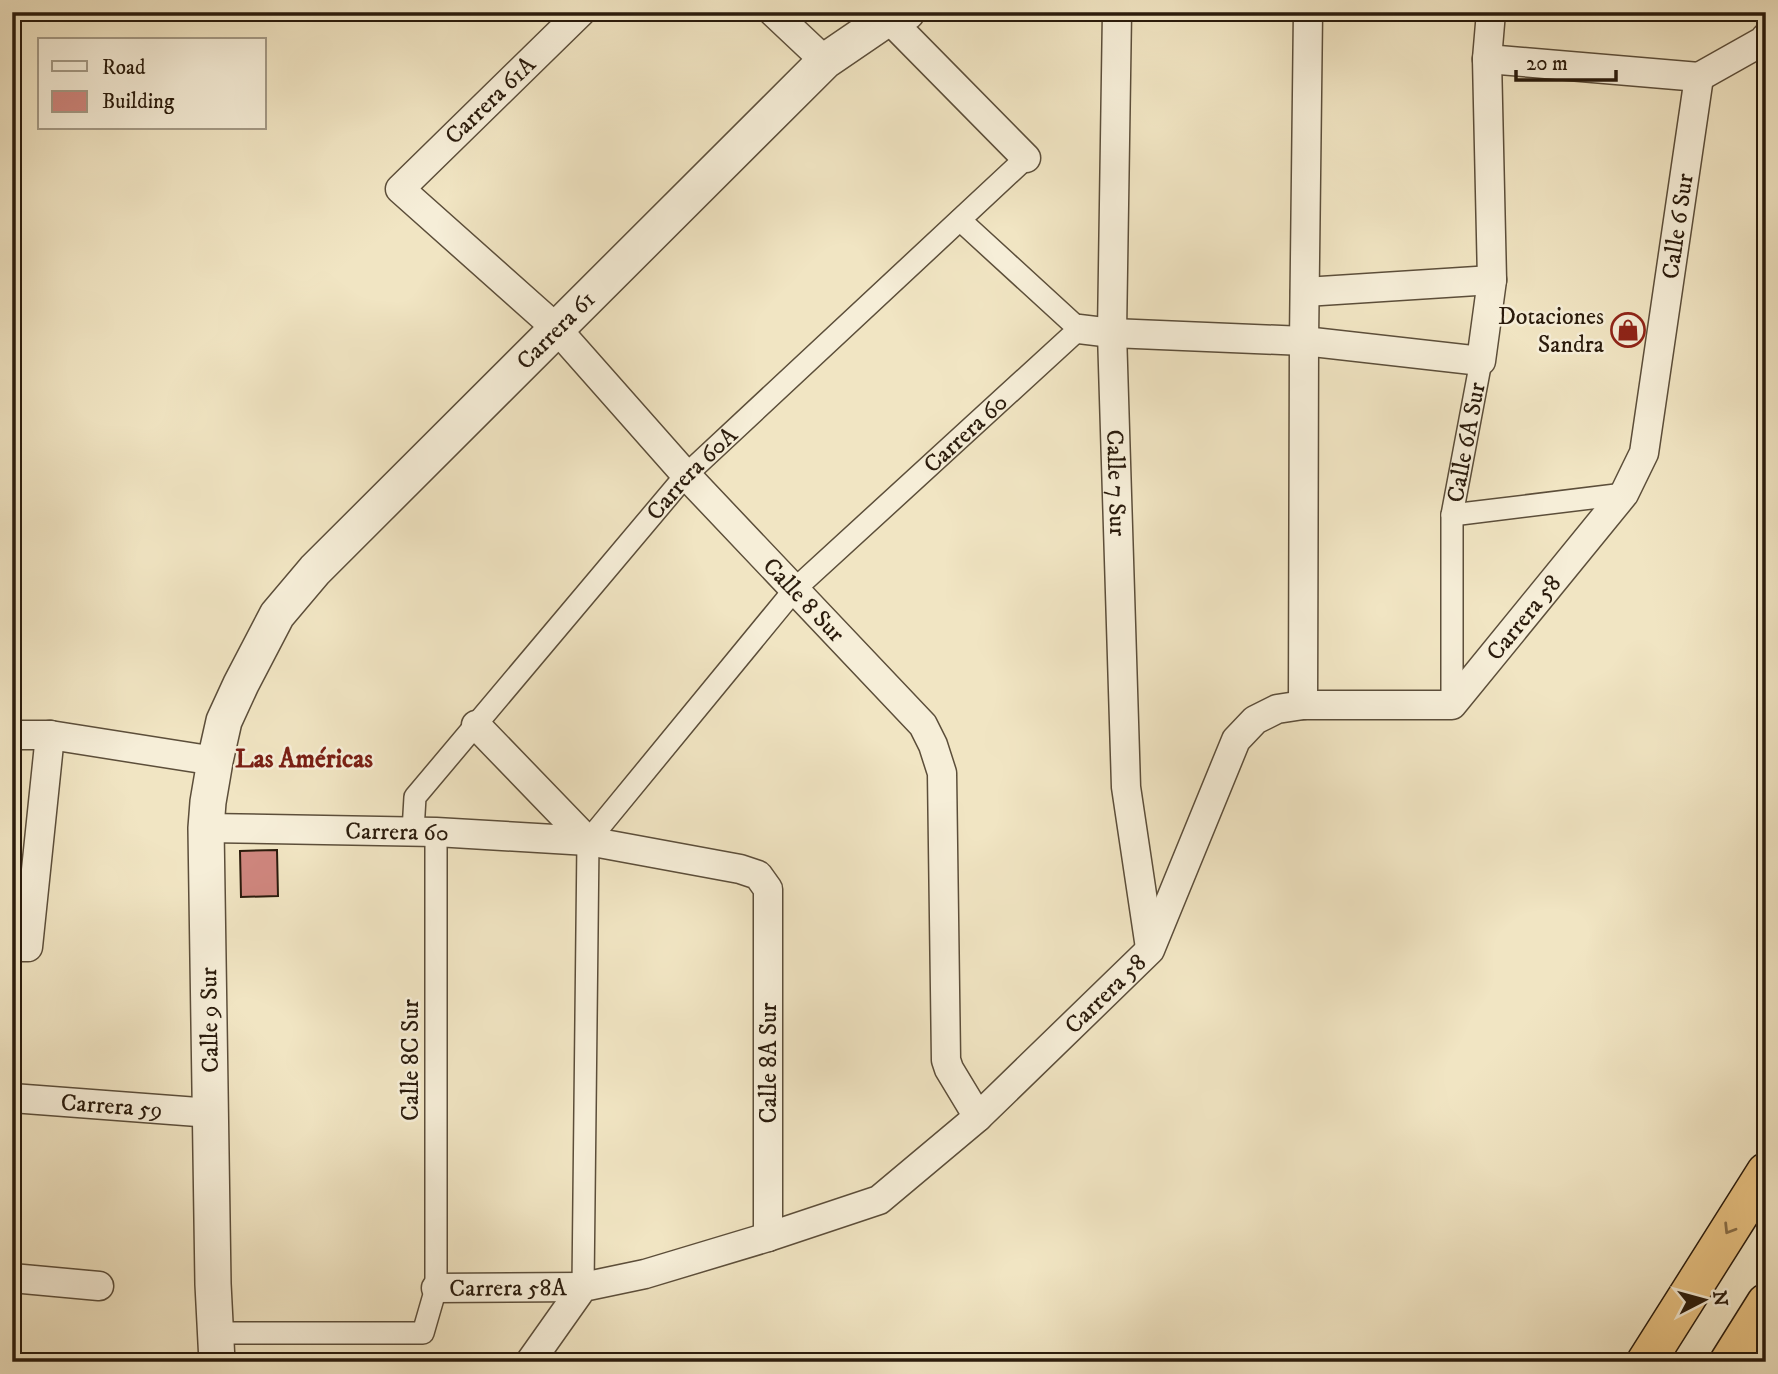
<svg xmlns="http://www.w3.org/2000/svg" width="1778" height="1374" font-family="'IM FELL DW Pica',serif">
  <style>
    .building { fill: #cf867e; stroke: #2a1b0c; stroke-width: 2 }
    .lines { fill: none; stroke-linecap: round; stroke-linejoin: round }
    .pedestrian-casing { stroke: #5c4e3a; stroke-width: 24 }
    .minor-casing { stroke: #5c4e3a; stroke-width: 31 }
    .tertiary-casing { stroke: #5c4e3a; stroke-width: 38 }
    .trunk-casing { stroke: #2a1b0c; stroke-width: 41 }
    .pedestrian { stroke: #f6eed8; stroke-width: 21 }
    .minor { stroke: #f6eed8; stroke-width: 28 }
    .tertiary { stroke: #f6eed8; stroke-width: 35 }
    .trunk { stroke: #e8c282; stroke-width: 38 }
    .oneway { stroke: #896e47 }
    .labels { text-anchor: middle; stroke-width: 5; stroke-linejoin: round; paint-order: stroke }
    .street-label { font-size: 24px; fill: #2a1b0c; stroke: #f6eed8 }
    .poi-label { font-size: 24px; fill: #2a1b0c; stroke: #f6eed8; text-anchor: end }
    .neighbourhood-label { font-size: 26px; font-weight: bold; fill: #7a1f14; stroke: #f6eed8 }
  </style>
  <rect width="100%" height="100%" fill="#f1e5c3"/>
  <filter id="stains"><feTurbulence type="fractalNoise" baseFrequency=".00286" numOctaves="4"/><feColorMatrix values="0 0 0 0 .2 0 0 0 0 .09 0 0 0 0 .02 0 0 0 .5 -.17"/></filter>
  <radialGradient id="worn" r=".72"><stop offset=".6" stop-color="#630" stop-opacity="0"/><stop offset="1" stop-color="#630" stop-opacity=".3"/></radialGradient>
  <polygon class="building" points="277,850 278,896 241,897 240,851"/>
  <g class="lines">
    <g class="pedestrian-casing">
      <g id="pedestrian">
        <polyline points="1452,515 1624,494"/>
        <path id="s1" d="M1452,705V515L1481,361"/>
        <path id="s2" d="M413,831L415,797L686,475L1026,158"/>
        <path id="s3" d="M583,1287L588,841L795,589L1079,329L960,220"/>
        <polyline points="216,1333 423,1333 436,1288 436,832"/>
      </g>
    </g>
    <g class="minor-casing">
      <g id="minor">
        <path id="s4" d="M581,12L400,189L556,328L686,475L923,725L933,745L942,773L946,1060L949,1069L978,1117"/>
        <polyline points="773,12 825,61"/>
        <path id="s5" d="M1117,12L1112,333L1126,787L1150,948"/>
        <polyline points="888,18 1026,158"/>
        <polyline points="1487,59 1699,77"/>
        <polyline points="1699,77 1763,41 1766,37"/>
        <polyline points="1305,292 1492,280"/>
        <polyline points="1079,329 1112,333 1304,341 1481,361 1492,280 1487,59 1491,12"/>
        <polyline points="1303,705 1304,341 1308,12"/>
        <polyline points="476,725 588,841"/>
        <polyline points="12,735 50,735 215,761"/>
        <path id="s6" d="M206,828L436,832L588,841L740,869L758,875L768,889V1237"/>
        <polyline points="12,947 28,947 50,735"/>
        <path id="s7" d="M12,1098L211,1113"/>
        <polyline points="12,1278 99,1286"/>
        <path id="s8" d="M436,1288L583,1287"/>
        <path id="s9" d="M530,1362L583,1287L645,1274L768,1237L879,1200L978,1117L1150,950L1236,740L1255,720L1277,709L1303,705H1452L1624,494L1644,453L1699,77"/>
      </g>
    </g>
    <g class="tertiary-casing">
      <g id="tertiary">
        <path id="s10" d="M217,1362L213,1284L206,828L208,802L215,761L224,721L241,684L277,615L315,570L825,61L888,18L907,12"/>
      </g>
    </g>
    <g class="trunk-casing">
      <g id="trunk">
        <polyline points="1646,1362 1766,1172"/>
        <polyline points="1729,1362 1766,1303"/>
      </g>
    </g>
    <use href="#pedestrian" class="pedestrian"/>
    <use href="#minor" class="minor"/>
    <use href="#tertiary" class="tertiary"/>
    <use href="#trunk" class="trunk"/>
  </g>
  <defs><path id="oneway-chevron" d="M-2-3.5L2.5 0L-2 3.5" fill="none" stroke-width="1.6" stroke-linecap="round" stroke-linejoin="round" transform="scale(1.75)"/></defs>
  <use class="oneway" href="#oneway-chevron" transform="translate(1729 1229) rotate(122)"/>
  <defs>
    <g id="shop-ring" transform="scale(1.75)"><circle r="9.5" fill="#f6eed8" stroke="#8f2418" stroke-width="1.5"/><path d="M-5-2.5h2.3a2.7 3.5 0 0 1 5.4 0H5L5.5 6h-11ZM-1.5-2.5h3a1.5 2.3 0 0 0-3 0Z" fill="#8f2418"/></g>
  </defs>
  <g fill-rule="evenodd">
    <use href="#shop-ring" x="1628" y="330"/>
  </g>
  <g class="labels">
    <g class="street-label">
      <text transform="translate(490 100) rotate(-44)" y="8">Carrera 61A</text>
      <text dy="8" stroke="none"><textPath href="#s9" startOffset="1771">Calle 6 Sur</textPath></text>
      <text dy="8" stroke="none"><textPath href="#s10" startOffset="1160">Carrera 61</textPath></text>
      <text dy="8" stroke="none"><textPath href="#s3" startOffset="1003">Carrera 60</textPath></text>
      <text dy="8" stroke="none"><textPath href="#s1" startOffset="264">Calle 6A Sur</textPath></text>
      <text dy="8" stroke="none"><textPath href="#s2" startOffset="460">Carrera 60A</textPath></text>
      <text dy="8" stroke="none"><textPath href="#s5" startOffset="471">Calle 7 Sur</textPath></text>
      <text dy="8" stroke="none"><textPath href="#s4" startOffset="830">Calle 8 Sur</textPath></text>
      <text dy="8" stroke="none"><textPath href="#s9" startOffset="1337">Carrera 58</textPath></text>
      <text dy="8" stroke="none"><textPath href="#s6" startOffset="191">Carrera 60</textPath></text>
      <text dy="8" stroke="none"><textPath href="#s9" startOffset="707">Carrera 58</textPath></text>
      <text transform="translate(209 1020) rotate(-91)" y="8">Calle 9 Sur</text>
      <text transform="translate(410 1060) rotate(-90)" y="8">Calle 8C Sur</text>
      <text transform="translate(768 1063) rotate(-90)" y="8">Calle 8A Sur</text>
      <text dy="8" stroke="none"><textPath href="#s7" startOffset="100">Carrera 59</textPath></text>
      <text dy="8" stroke="none"><textPath href="#s8" startOffset="72">Carrera 58A</textPath></text>
    </g>
    <g class="poi-label">
      <text x="1604" y="324">Dotaciones<tspan x="1604" dy="28">Sandra</tspan></text>
    </g>
    <g class="neighbourhood-label">
      <text x="304" y="767">Las Américas</text>
    </g>
  </g>
  <rect width="1778" height="1374" fill="none" stroke="#f1e5c3" stroke-width="42"/>
  <rect x="14" y="14" width="1750" height="1346" fill="none" stroke="#2a1b0c" stroke-width="3.5"/>
  <rect x="21" y="21" width="1736" height="1332" fill="none" stroke="#2a1b0c" stroke-width="2"/>
  <rect x="38" y="38" width="228" height="91" fill="#f6eed8" stroke="#a49a86" stroke-width="2"/>
  <rect x="52" y="61" width="35" height="10" fill="#f6eed8" stroke="#a49a86" stroke-width="2"/>
  <text x="102" y="74" font-size="21" fill="#2a1b0c">Road</text>
  <rect x="52" y="91" width="35" height="21" fill="#cf867e" stroke="#a49a86" stroke-width="2"/>
  <text x="102" y="108" font-size="21" fill="#2a1b0c">Building</text>
  <g transform="translate(1704 1300) rotate(84)" stroke="#f6eed8" stroke-width="5" paint-order="stroke">
  <path d="M0-5L12 26L0 18L-12 26Z" fill="#2a1b0c"/>
  <text y="-10" font-size="19" font-weight="bold" text-anchor="middle" fill="#2a1b0c">N</text>
  </g>
  <path d="M1516 70v10h100v-10" fill="none" stroke="#2a1b0c" stroke-width="3.5"/>
  <text x="1526" y="70" font-size="21" fill="#2a1b0c" stroke="#f6eed8" stroke-width="5" paint-order="stroke">20 m</text>
  <rect width="100%" height="100%" filter="url(#stains)"/>
  <rect width="100%" height="100%" fill="url(#worn)"/>
</svg>
